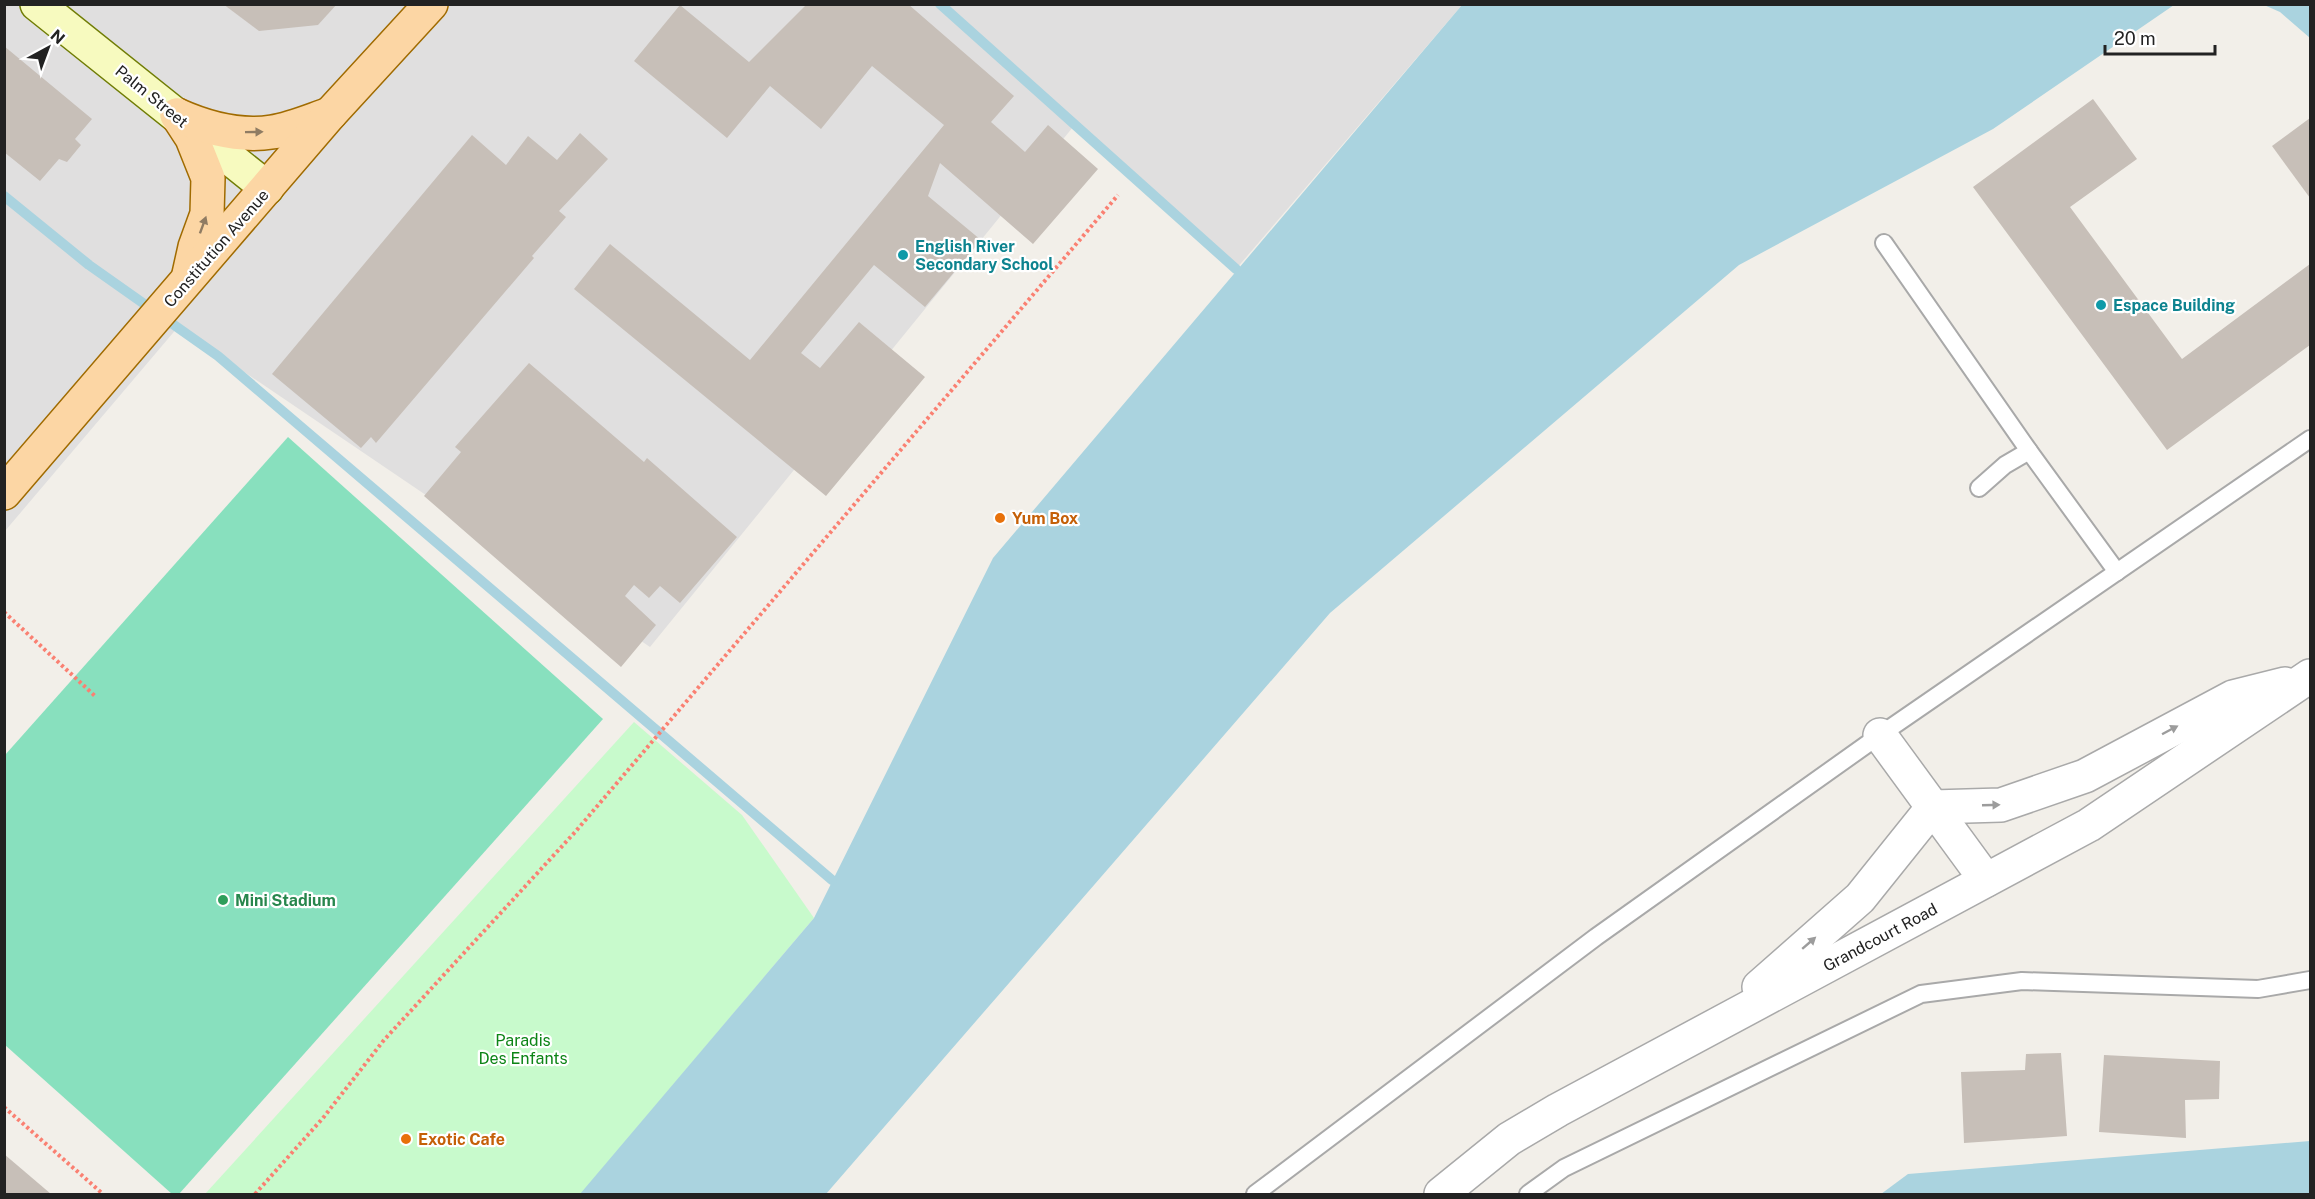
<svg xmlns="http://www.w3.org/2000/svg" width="2315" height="1199" font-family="'Public Sans',sans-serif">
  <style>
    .residential { fill: #e0dfdf }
    .park { fill: #c8facc }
    .pitch { fill: #88e0be }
    .water { fill: #aad3df }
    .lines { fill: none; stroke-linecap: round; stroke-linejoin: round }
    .stream { stroke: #aad3df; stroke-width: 10 }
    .building { fill: #c7bfb8 }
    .service-casing { stroke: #a9a9a9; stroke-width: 20 }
    .tertiary-casing { stroke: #a9a9a9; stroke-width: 36 }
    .secondary-casing { stroke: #707d05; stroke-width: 36 }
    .primary-casing { stroke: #a06b00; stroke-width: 36 }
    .path { stroke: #fa8072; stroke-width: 4; stroke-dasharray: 3 3; stroke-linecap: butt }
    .service { stroke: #fff; stroke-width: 16 }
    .tertiary { stroke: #fff; stroke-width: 33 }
    .secondary { stroke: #f7fabf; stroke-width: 33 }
    .primary { stroke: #fcd6a4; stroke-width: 33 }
    .oneway { fill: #8f7c63 }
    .oneway2 { fill: #9c9c9c }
    .culture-dot { fill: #0f9aa8; stroke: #fff; stroke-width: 2 }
    .food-dot { fill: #e8710a; stroke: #fff; stroke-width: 2 }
    .leisure-dot { fill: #2e9e5b; stroke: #fff; stroke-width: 2 }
    .labels { text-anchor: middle; stroke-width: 4.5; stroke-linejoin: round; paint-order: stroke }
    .street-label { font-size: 16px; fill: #222; stroke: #fff }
    .culture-label { font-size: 16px; font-weight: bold; fill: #0d838f; stroke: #fff; text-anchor: start }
    .food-label { font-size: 16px; font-weight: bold; fill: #c56008; stroke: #fff; text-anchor: start }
    .leisure-label { font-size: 16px; font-weight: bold; fill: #27864d; stroke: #fff; text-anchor: start }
    .park-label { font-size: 16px; fill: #0c8416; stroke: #fff }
  </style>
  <rect width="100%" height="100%" fill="#f2efe9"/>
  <polygon class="residential" points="5,5 1462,5 1236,269 1073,127 650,647 178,327 5,531"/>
  <polygon class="park" points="634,722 742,815 814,918 581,1194 205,1194"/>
  <polygon class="pitch" points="288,437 603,719 179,1194 172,1194 5,1045 5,755"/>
  <g class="water">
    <polygon points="1462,5 2174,5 1993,129 1739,265 1330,613 826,1194 580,1194 814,918 993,558"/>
    <polygon points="2264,5 2310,5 2310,38 2280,12"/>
    <polygon points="2310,1141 2310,1194 1881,1194 1908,1174"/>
  </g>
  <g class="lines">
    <g class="stream">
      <polyline points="940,4 1236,269"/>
      <polyline points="4,196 89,265 218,356 832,880"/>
    </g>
  </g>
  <g class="building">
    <polygon points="223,4 337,4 318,25 259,31"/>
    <polygon points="807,4 908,4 1014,96 991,122 1025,152 1048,125 1098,169 1033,244 940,163 928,196 981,240 925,307 874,265 801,353 820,368 859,322 925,377 826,496 574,289 610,244 750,360 944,125 872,66 821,129 770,86 727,138 634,61 680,5 749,62"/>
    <polygon points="4,46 92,119 75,139 81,145 67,162 59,159 40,181 4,152"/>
    <polygon points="2093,99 2137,159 2070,207 2182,359 2310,264 2310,345 2167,450 1973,187"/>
    <polygon points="2310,118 2310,198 2272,146"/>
    <polygon points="580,133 608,159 559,211 566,217 532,256 534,258 376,443 371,437 361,448 272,374 472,135 506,165 528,136 557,160"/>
    <polygon points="529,363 644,462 647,458 737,537 680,603 660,586 649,598 634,585 625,596 656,625 621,667 424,496 461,452 455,447"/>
    <polygon points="2061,1053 2067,1136 1964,1143 1961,1072 2025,1070 2026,1054"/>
    <polygon points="2104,1055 2220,1061 2219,1099 2185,1100 2186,1138 2099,1132"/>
    <polygon points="4,1154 51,1194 4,1194"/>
  </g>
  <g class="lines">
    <g class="service-casing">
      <g id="service">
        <polyline points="1884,243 2029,451 2117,572"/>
        <polyline points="1979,488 2005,465 2029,451"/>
        <polyline points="1255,1194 1596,937 1880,735 2310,439"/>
        <polyline points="1528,1194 1564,1168 1921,994 2022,981 2258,989 2310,980"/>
      </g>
    </g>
    <g class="tertiary-casing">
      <g id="tertiary">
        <polyline points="1880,735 1986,880"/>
        <polyline points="1759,987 1860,898 1933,807 2001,805 2085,776 2233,697 2285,684"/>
        <polyline points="1441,1194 1509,1139 1558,1110 2089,825 2310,676"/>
      </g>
    </g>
    <g class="secondary-casing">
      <polyline id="secondary" points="37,4 267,188"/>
    </g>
    <g class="primary-casing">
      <g id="primary">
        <polyline points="177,115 192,138 208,178 207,214 195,247 189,274"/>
        <path d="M177,115C206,128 240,137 272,132C292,129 312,120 330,114"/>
        <polyline points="4,493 330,114 431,4"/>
      </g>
    </g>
    <g class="path">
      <polyline points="4,612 95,696"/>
      <polyline points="4,1107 103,1194"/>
      <polyline points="255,1194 323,1118 384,1040 576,831 1118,195"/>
    </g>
    <use href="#service" class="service"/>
    <use href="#tertiary" class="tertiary"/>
    <use href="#secondary" class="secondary"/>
    <use href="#primary" class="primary"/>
  </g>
  <defs><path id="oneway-solid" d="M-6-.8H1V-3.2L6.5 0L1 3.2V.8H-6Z" transform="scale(1.5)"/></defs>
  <g class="oneway">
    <use href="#oneway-solid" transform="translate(254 132) rotate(-1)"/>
    <use href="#oneway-solid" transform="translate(203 225) rotate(-70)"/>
  </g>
  <g class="oneway2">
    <use href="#oneway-solid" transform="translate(2170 730) rotate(-28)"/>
    <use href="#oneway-solid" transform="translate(1991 805) rotate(-2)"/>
    <use href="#oneway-solid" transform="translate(1809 943) rotate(-41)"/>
  </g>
  <g class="culture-dot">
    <circle cx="903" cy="255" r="6"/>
    <circle cx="2101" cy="305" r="6"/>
  </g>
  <g class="food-dot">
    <circle cx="1000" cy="518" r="6"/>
    <circle cx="406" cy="1139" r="6"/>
  </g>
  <circle class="leisure-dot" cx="223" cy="900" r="6"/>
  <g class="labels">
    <g class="street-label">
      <text transform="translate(152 96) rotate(39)" y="6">Palm Street</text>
      <text transform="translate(216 248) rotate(-49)" y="6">Constitution Avenue</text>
      <text transform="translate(1880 937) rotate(-28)" y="6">Grandcourt Road</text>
    </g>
    <g class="culture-label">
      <text x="915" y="252">English River<tspan x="915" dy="18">Secondary School</tspan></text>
      <text x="2113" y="311">Espace Building</text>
    </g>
    <g class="food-label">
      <text x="1012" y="524">Yum Box</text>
      <text x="418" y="1145">Exotic Cafe</text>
    </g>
    <g class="leisure-label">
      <text x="235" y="906">Mini Stadium</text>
    </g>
    <g class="park-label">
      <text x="523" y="1046">Paradis<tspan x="523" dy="18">Des Enfants</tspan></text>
    </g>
  </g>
  <rect width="2315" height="1199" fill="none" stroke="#222222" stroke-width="12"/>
  <g transform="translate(48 48) rotate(41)" stroke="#ffffff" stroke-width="4.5" paint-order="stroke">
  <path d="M0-4.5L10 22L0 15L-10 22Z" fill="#222222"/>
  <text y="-9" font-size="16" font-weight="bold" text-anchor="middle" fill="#222222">N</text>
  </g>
  <path d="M2105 45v9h110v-9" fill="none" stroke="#222222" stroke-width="3"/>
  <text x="2114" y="45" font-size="18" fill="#222222" stroke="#ffffff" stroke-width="4.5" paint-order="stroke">20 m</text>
</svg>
